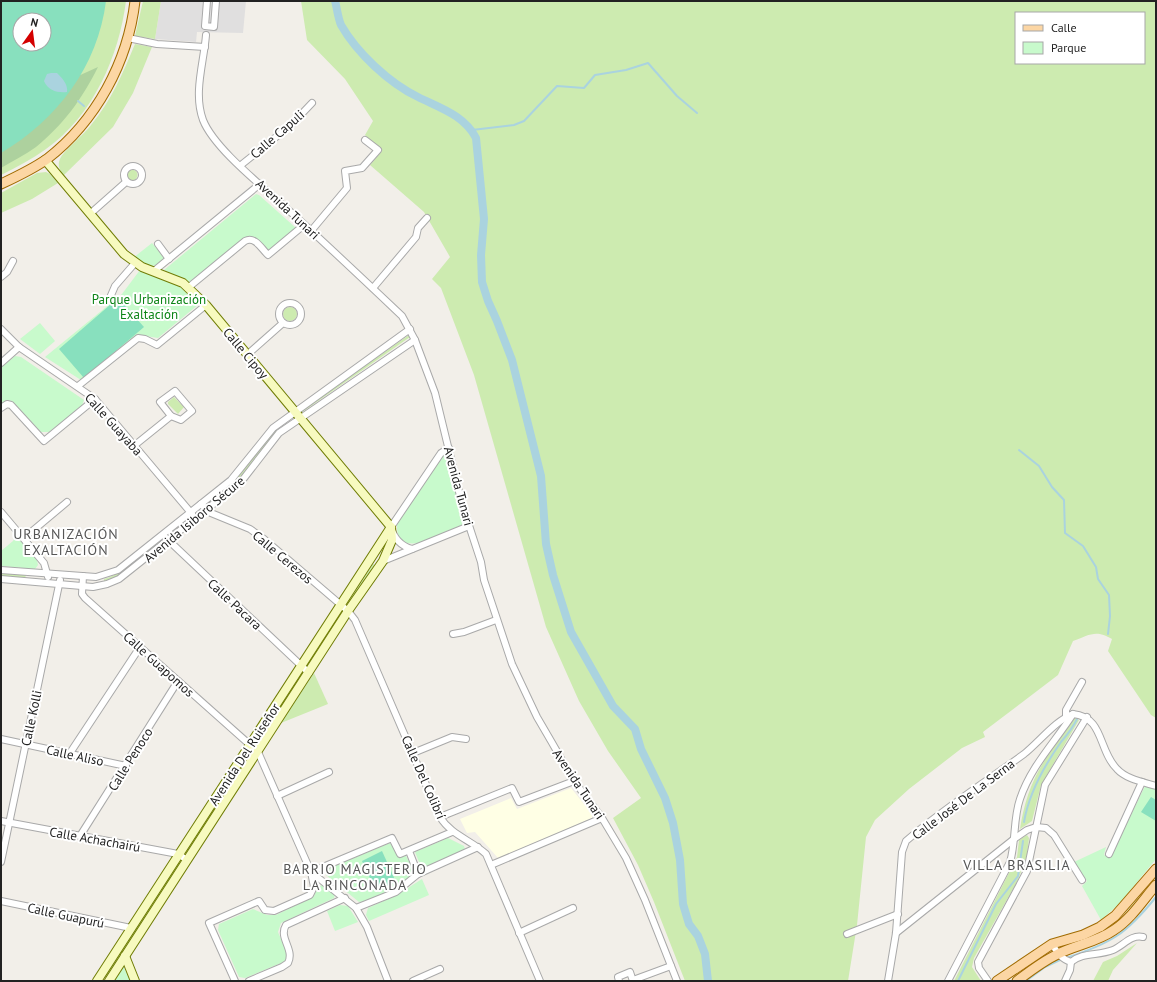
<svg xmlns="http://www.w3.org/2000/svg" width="1157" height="982" font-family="'PT Sans',sans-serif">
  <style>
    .residential { fill: #e0dfdf }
    .education { fill: #ffffe5 }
    .grass { fill: #cdebb0; fill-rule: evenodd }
    .forest { fill: #add19e }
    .park { fill: #c8facc }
    .pitch { fill: #88e0be; fill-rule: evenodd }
    .water { fill: #aad3df }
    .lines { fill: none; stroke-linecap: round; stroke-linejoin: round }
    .stream { stroke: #aad3df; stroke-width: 2 }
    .canal { stroke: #aad3df; stroke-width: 8 }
    .minor-casing { stroke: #a9a9a9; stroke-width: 8 }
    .secondary-casing { stroke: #707d05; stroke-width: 10 }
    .primary-casing { stroke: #a06b00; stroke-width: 11 }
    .minor { stroke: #fff; stroke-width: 6 }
    .secondary { stroke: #f7fabf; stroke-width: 8 }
    .primary { stroke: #fcd6a4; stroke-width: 9 }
    .labels { text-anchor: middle; stroke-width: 4; stroke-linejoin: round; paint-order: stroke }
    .street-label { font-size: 13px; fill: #222; stroke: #fff }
    .park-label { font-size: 13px; fill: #0c8416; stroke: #fff }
    .neighbourhood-label { font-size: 14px; letter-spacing: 1px; fill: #555; stroke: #fff }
  </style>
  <rect width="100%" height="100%" fill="#f2efe9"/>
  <polygon class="residential" points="161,1 246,1 243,33 197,32 196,42 155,39"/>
  <polygon class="education" points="571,788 592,814 592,818 498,858 475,832 467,833 460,819 511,798 517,809"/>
  <g class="grass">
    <path d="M1,1H126C119,56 93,116 46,149C32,159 17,167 1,175ZM20,20H44V44H20Z"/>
    <polygon points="143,1 161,1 155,39 135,36"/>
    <path d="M301,1H1156V718L1151,715L1108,651L1112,639C1096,629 1089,635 1073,641L1058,675L983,732L985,737L962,748L909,789L875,820L866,837L857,925L848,981H685L654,902L638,865L613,818L641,798L608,751L579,701L546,627L474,375L441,288L432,279L450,257L424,212L370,165L382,151L365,135L373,121L345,79L307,40ZM1016,13H1144V63H1016Z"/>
    <path d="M135,44L152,47L133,93L113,127L63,176C60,170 57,165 60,159C63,151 85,134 91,125C111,101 123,73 135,44Z"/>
    <circle cx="132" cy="175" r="5.5"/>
    <polygon points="46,172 50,174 58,183 32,199 1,213 1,193 37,173"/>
    <circle cx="290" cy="314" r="7"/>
    <polygon points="409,335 410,337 301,413 300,411"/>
    <polygon points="174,397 184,407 178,414 168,404 168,402"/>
    <polygon points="276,428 278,430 234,485 232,483"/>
    <path d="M158,542L160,543L117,578L104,581V579C126,573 141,556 158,542Z"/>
    <polygon points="373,564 376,566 351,603 348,602"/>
    <polygon points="1,573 26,575 25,578 1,576"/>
    <polygon points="338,616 341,618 309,667 306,665"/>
    <polygon points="314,673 328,704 281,723"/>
    <polygon points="300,675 303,677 259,743 256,741"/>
    <path d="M1075,718L1079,720L1041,785L1032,821L1020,829C1024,802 1033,775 1050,753C1058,741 1067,730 1075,718Z"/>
    <polygon points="248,754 251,756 188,852 185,850"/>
    <polygon points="1027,835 1029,838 1027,855 1018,880 974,958 972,967 981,981 954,981 1017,857 1019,840"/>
    <polygon points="178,862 181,864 107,978 104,976"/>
    <path d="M1156,872V876C1137,899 1121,922 1095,936L1094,934Z"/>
    <polygon points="1137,943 1113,970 1108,981 1093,981 1103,962 1117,956"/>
  </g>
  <path class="forest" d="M98,67C82,99 64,124 36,147C25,155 12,161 1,168V130L76,77Z"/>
  <g class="park">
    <path d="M256,194L259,195L296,228L268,251C261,244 256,234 246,237L188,283L181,278L164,270Z"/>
    <path d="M152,243L164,257L163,261C150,270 146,266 133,258Z"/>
    <polygon points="140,270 178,285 199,304 158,338 139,335 134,337 81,380 45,357 122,294"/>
    <polygon points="40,323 55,341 40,354 20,339"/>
    <polygon points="15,356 21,357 84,400 82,406 49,432 41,432 12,401 7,400 1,404 1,368"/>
    <path d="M444,455L448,457L464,522L462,525C444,533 394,564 397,522Z"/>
    <polygon points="16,535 37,560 38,565 35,569 1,566 1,551 13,541"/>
    <polygon points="1145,786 1156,790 1156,859 1120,903 1101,920 1082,886 1087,881 1074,862 1106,847 1104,855 1110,858"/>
    <polygon points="448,838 464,846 465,850 424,868 421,867 415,852"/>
    <path d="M390,843L400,857L406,856L413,869C412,872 411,876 409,878C402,886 370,902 359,902L326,875L327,869Z"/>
    <polygon points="422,879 429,895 369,921 366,915 368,908 397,895"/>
    <polygon points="322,885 335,894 334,898 281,923 278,932 288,955 286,961 245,978 239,977 218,930 219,924 253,909 267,915 276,915 314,896 318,887"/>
    <polygon points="340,905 348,906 358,922 335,931 327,911"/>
    <polygon points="123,966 131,981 113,981"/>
  </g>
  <g class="pitch">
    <path d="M1,1H106C98,66 57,120 1,153ZM20,20H44V44H20Z"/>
    <polygon points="118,298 144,327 84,378 59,349"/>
    <polygon points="1151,797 1156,800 1156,821 1141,812"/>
    <polygon points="382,851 396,882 376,891 362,861"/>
  </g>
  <path class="water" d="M51,73H57C62,78 68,84 67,92C58,93 48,91 44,81L47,74Z"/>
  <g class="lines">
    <g class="stream">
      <polyline points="78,101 84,106"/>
      <polyline points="472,130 514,125 524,121 557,86 584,88 595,75 626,70 648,63 677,96 697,113"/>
      <polyline points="1019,450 1039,466 1052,487 1064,500 1065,533 1083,546 1096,567 1098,579 1109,595 1110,616 1108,634"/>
      <path d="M1024,822C1029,793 1044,766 1061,742C1067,735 1073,728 1077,719"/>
      <path d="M1066,958C1112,943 1126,934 1156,897"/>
      <polyline points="958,981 996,904 1018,876 1023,841"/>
      <polyline points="1026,981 1045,967 1062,959"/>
    </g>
    <path class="canal" d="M335,1C337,8 338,18 341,25C357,53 389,83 418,97C440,108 464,115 476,138L484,219L481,255L482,282L488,301L497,321L512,360L541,476L546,544L553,575L571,632L613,706L635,729L641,749L665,798L673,823L680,860L683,904L689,924L698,936L705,954L708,981"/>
    <g class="minor-casing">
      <g id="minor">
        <polyline points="207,1 205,26 214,27 216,1"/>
        <path d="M206,35C204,62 193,93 203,120C214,148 261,185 284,206C324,242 363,279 402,316L415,340L435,393L462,504L481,562L484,580L512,664L537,717L551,741L574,781L602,818L626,858L645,900L677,981"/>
        <polyline points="128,38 157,44 205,47"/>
        <polyline points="241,165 291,125 312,103"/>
        <circle cx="133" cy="175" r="9"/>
        <polyline points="91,213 126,182"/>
        <polyline points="311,231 347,188 345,171 362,168 378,150 365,140"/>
        <polyline points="158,244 169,259"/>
        <polyline points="154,271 260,184"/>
        <polyline points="1,277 7,272 13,261"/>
        <path d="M189,287L245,241C255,236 261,248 268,255L304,225"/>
        <polyline points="373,288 416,237 418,228 427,218"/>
        <polyline points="109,300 115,286 135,263"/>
        <circle cx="290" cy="314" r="11"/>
        <polyline points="1,329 19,347 95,399 192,514"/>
        <polyline points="248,354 283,323"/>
        <polyline points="1,363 19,347"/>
        <polyline points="78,386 138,338 145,339 157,345 206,305"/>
        <polygon points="175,391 192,411 181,420 171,416 160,402"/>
        <polyline points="1,408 7,404 11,405 44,441 95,399"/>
        <polyline points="135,445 171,416"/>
        <path d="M201,504L211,513L250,529L264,539L348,611L355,620L440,817C451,835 471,840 486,854L540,981"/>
        <polyline points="1,512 44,563 48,577"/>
        <polyline points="24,538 67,502"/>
        <polyline points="166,538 309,673"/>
        <path d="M412,549C401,546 394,539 391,527L441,453L449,448"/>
        <polyline points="383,561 469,526"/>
        <polyline points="1,570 96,577 118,570 231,480 273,428 410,329"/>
        <polyline points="83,576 82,594 85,598 258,752 311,872 356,908 367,927 388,981"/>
        <polyline points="1,579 93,587 107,584 119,579 241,482 279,433 415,340"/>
        <polyline points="453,634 464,632 496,620"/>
        <polyline points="1066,716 1066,710 1082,682"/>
        <polyline points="1,739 126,766"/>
        <polyline points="70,753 140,647"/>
        <polyline points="413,753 452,737 466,739"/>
        <polyline points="277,796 329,772"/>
        <polyline points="440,817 512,788 519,802 574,781"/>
        <polyline points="1,821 178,854 187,860"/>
        <polyline points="80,836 178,681"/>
        <polyline points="409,851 418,874"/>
        <polyline points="1109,854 1142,782"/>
        <polyline points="1,862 60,580"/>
        <polyline points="491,865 602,818"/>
        <polyline points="311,872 392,838 400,854 452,832"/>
        <polyline points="1,901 131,928"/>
        <polyline points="356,908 396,892 418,874 478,847"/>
        <polyline points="519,933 573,908"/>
        <polyline points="896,933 1014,839 1027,830 1036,827 1046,828 1054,835 1082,880"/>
        <polyline points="847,934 898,914"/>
        <path d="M1052,944C1057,952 1061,959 1071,962"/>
        <path d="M1071,962C1083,952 1098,956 1113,950C1123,946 1131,934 1143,937"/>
        <polyline points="633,980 671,966"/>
        <polyline points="235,981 209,923 259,901 265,910 274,911 310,895 314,887 311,872"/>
        <path d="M249,981L282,967L288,963C295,949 278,938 286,925L345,898"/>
        <polyline points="413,981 440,969"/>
        <polyline points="619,981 618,977 630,972 633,981"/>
        <path d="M888,981L896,933L902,852L906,841C943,809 984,783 1024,754C1039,742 1056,720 1073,714C1104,717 1098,750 1117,769C1126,779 1143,782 1156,786"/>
        <path d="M948,981L1010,862C1016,842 1013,819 1020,799C1031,766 1055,742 1073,714"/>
        <polyline points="988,981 979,968 978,962 1027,871 1045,785 1087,717"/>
        <polyline points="1065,981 1070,970 1071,962"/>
      </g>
    </g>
    <g class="secondary-casing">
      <g id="secondary">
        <polyline points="45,160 124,254 142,267 183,283 206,305 391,527"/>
        <polyline points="125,956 135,981"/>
        <polyline points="97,981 391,527"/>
        <polyline points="109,981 348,611 383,561 392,540 391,527"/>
      </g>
    </g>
    <g class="primary-casing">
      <g id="primary">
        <path d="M1,184C16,177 33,169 47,159C96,121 128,62 135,1"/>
        <polyline points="997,981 1052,944 1083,935 1100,927 1115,916 1156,869"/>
        <path d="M1017,981C1030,971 1043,961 1058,954C1076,945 1097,942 1114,930C1131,919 1143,900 1156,885"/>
      </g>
    </g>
    <use href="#minor" class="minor"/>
    <use href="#secondary" class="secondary"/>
    <use href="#primary" class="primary"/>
  </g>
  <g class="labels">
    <g class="street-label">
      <text transform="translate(277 134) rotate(-41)" y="5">Calle Capuli</text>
      <text transform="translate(288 209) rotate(43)" y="5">Avenida Tunari</text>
      <text transform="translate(246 353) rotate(50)" y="5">Calle Cipoy</text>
      <text transform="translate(114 424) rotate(48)" y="5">Calle Guayaba</text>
      <text transform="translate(459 486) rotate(75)" y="5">Avenida Tunari</text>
      <text transform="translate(194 519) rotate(-40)" y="5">Avenida Isiboro Sécure</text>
      <text transform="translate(283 557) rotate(40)" y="5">Calle Cerezos</text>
      <text transform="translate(235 604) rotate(43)" y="5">Calle Pacara</text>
      <text transform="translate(159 664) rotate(42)" y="5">Calle Guapomos</text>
      <text transform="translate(31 718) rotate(-78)" y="5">Calle Kolli</text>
      <text transform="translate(244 754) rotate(-57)" y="5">Avenida Del Ruiseñor</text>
      <text transform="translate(75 755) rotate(12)" y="5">Calle Aliso</text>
      <text transform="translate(130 759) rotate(-58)" y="5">Calle Penoco</text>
      <text transform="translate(424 777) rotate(66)" y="5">Calle Del Colibrí</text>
      <text transform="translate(579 784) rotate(56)" y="5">Avenida Tunari</text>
      <text transform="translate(963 799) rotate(-37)" y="5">Calle José De La Serna</text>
      <text transform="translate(95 839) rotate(10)" y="5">Calle Achachairú</text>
      <text transform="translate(66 915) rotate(12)" y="5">Calle Guapurú</text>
    </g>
    <g class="park-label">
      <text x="149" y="304">Parque Urbanización<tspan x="149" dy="15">Exaltación</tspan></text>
    </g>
    <g class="neighbourhood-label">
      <text x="66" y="539">URBANIZACIÓN<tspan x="66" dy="16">EXALTACIÓN</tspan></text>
      <text x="1017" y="870">VILLA BRASILIA</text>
      <text x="355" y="874">BARRIO MAGISTERIO<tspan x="355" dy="16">LA RINCONADA</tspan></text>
    </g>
  </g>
  <rect width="1157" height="982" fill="none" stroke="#222222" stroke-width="4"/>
  <rect x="1015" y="12" width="130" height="52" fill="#ffffff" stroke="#a7a7a7"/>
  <rect x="1023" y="25" width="20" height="6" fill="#fcd6a4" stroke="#a7a7a7"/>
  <text x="1051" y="32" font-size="12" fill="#222222">Calle</text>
  <rect x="1023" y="42" width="20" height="12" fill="#c8facc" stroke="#a7a7a7"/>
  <text x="1051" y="52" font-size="12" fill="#222222">Parque</text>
  <g transform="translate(32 32) rotate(14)"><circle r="19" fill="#ffffff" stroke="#a7a7a7"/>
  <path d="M0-3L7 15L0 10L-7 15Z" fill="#d40000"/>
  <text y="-6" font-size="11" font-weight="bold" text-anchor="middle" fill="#222222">N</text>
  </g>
</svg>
